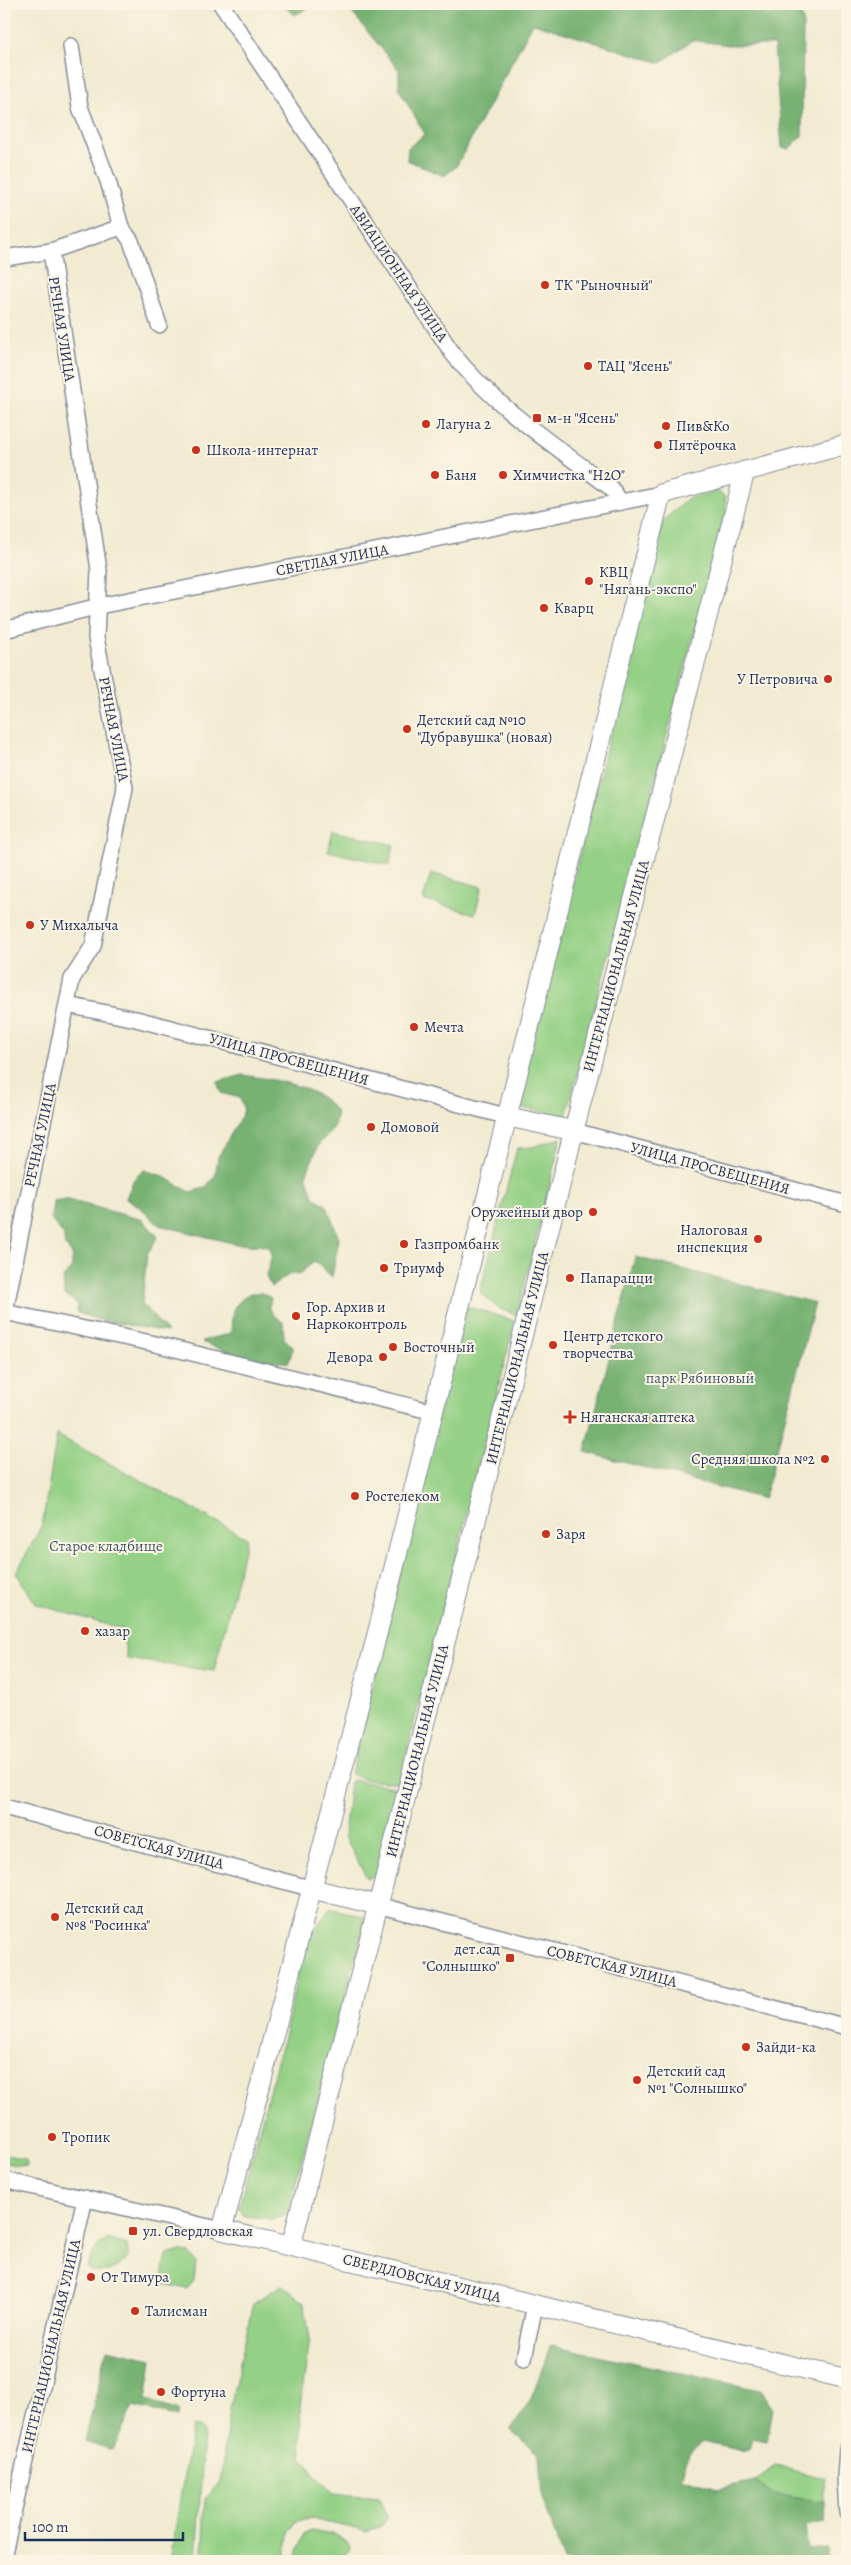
<svg xmlns="http://www.w3.org/2000/svg" width="851" height="2565" font-family="Alegreya,serif">
  <style>
    .green { fill: #94d085; stroke: #588072 }
    .forest { fill: #77b272; stroke: #497068 }
    .lines { fill: none; stroke-linecap: round; stroke-linejoin: round }
    .minor-casing { stroke: #868d98; stroke-width: 18 }
    .major-casing { stroke: #868d98; stroke-width: 21 }
    .minor { stroke: #fff; stroke-width: 15 }
    .major { stroke: #fff; stroke-width: 19 }
    .poi-dot { fill: #c8321e; stroke: #fcf5e5; stroke-width: 2 }
    .labels { text-anchor: middle; stroke-width: 4; stroke-linejoin: round; paint-order: stroke }
    .street-label { font-size: 15px; fill: #1b2f5e; stroke: #fcf5e5 }
    .poi-label { font-size: 15px; fill: #1b2f5e; stroke: #fcf5e5; text-anchor: start }
    .park-label { font-size: 15px; fill: #395768; stroke: #fcf5e5 }
  </style>
  <rect width="100%" height="100%" fill="#fcf5e5"/>
  <filter id="ink" filterUnits="userSpaceOnUse"><feTurbulence type="fractalNoise" baseFrequency=".02" numOctaves="2"/><feDisplacementMap in="SourceGraphic" scale="10" xChannelSelector="R" yChannelSelector="G"/><feConvolveMatrix kernelMatrix="1 2 1 2 8 2 1 2 1" color-interpolation-filters="sRGB"/></filter>
  <filter id="wash" filterUnits="userSpaceOnUse"><feTurbulence type="fractalNoise" baseFrequency=".0096" numOctaves="4" result="noise"/><feDisplacementMap in="SourceGraphic" scale="20" xChannelSelector="R" yChannelSelector="G"/><feGaussianBlur stdDeviation="1.12" result="paint"/><feColorMatrix in="noise" values="0 0 0 0 0 0 0 0 0 0 0 0 0 0 0 0 0 1.4 0 .05"/><feComposite in="paint" operator="in"/></filter>
  <g filter="url(#wash)">
    <rect width="100%" height="100%" fill="#f2ebd2"/>
    <g class="green">
      <polygon points="717,491 725,497 726,512 566,1116 517,1107 663,521 687,499"/>
      <polygon points="333,831 394,845 389,865 328,851"/>
      <polygon points="431,873 482,887 475,914 423,900"/>
      <polygon points="561,1138 517,1315 499,1309 480,1292 517,1148 532,1147"/>
      <path d="M465,1306L515,1321L399,1782C383,1782 366,1782 351,1774Z"/>
      <polygon points="57,1435 247,1538 214,1671 127,1659 122,1629 36,1604 16,1573 42,1525"/>
      <polygon points="352,1780 398,1788 376,1876 367,1878 344,1836 350,1782"/>
      <path d="M329,1908L366,1917L287,2215L273,2219L244,2216L239,2207L280,2050C293,2014 293,1972 310,1938C315,1927 323,1918 329,1908Z"/>
      <polygon points="4,2154 26,2160 27,2166 4,2163"/>
      <path d="M109,2239L127,2246L129,2255C122,2268 98,2279 86,2267C92,2254 96,2245 109,2239Z"/>
      <path d="M180,2251L190,2254L196,2262L194,2281L187,2289L164,2284C161,2274 164,2264 168,2255Z"/>
      <polygon points="282,2285 304,2302 310,2339 300,2406 302,2458 316,2477 334,2493 378,2498 388,2517 381,2527 365,2531 312,2519 295,2521 288,2534 285,2561 202,2561 205,2499 220,2482 230,2408 253,2303"/>
      <polygon points="192,2426 200,2427 204,2433 196,2561 170,2561"/>
      <polygon points="775,2466 824,2478 825,2502 774,2495 755,2481"/>
      <path d="M312,2530L332,2534L350,2544L351,2550C339,2565 312,2561 294,2561L304,2533Z"/>
    </g>
    <g class="forest">
      <polygon points="281,4 315,4 295,15"/>
      <polygon points="345,4 796,4 803,19 802,136 789,149 782,148 774,45 728,45 692,40 661,63 533,23 456,167 444,176 407,160 408,148 425,134 399,89 399,70"/>
      <path d="M243,1075C274,1080 321,1085 337,1114L333,1129L319,1144L306,1175L313,1196L327,1206L339,1239L332,1277L314,1261L299,1275L290,1274L271,1287L266,1276L272,1255L267,1246L236,1244L159,1225L140,1207L126,1198L134,1179L144,1170L163,1176L190,1192L205,1188L215,1176L218,1157L244,1111L240,1098L221,1093L217,1082Z"/>
      <polygon points="65,1199 143,1220 158,1237 147,1254 142,1304 167,1332 99,1320 78,1313 76,1302 64,1295 63,1278 72,1267 72,1254 65,1245 63,1234 51,1219 53,1201"/>
      <polygon points="635,1257 815,1303 764,1499 585,1452"/>
      <path d="M250,1293H262L271,1298L269,1307L274,1316L283,1322L284,1338L293,1347L289,1362C268,1364 222,1351 202,1342C212,1336 221,1338 231,1332C233,1308 229,1309 250,1293Z"/>
      <polygon points="551,2345 760,2390 773,2409 767,2441 753,2438 750,2448 743,2451 702,2442 689,2453 681,2477 717,2489 755,2481 774,2495 825,2502 826,2522 806,2526 809,2550 826,2548 828,2561 564,2561 542,2497 539,2455 510,2429 530,2401"/>
      <polygon points="107,2349 152,2359 146,2400 179,2410 178,2417 133,2406 113,2450 85,2441"/>
    </g>
  </g>
  <g filter="url(#ink)">
    <g class="lines">
      <g class="minor-casing">
        <g id="minor">
          <path d="M221,4L453,354C497,409 556,446 611,488L621,502"/>
          <polyline points="121,227 131,241 159,325"/>
          <polyline points="4,258 51,251 121,227 108,181 80,107 71,46"/>
          <polyline points="4,630 99,606 661,494"/>
          <polyline points="67,1005 136,1019 509,1117"/>
          <polyline points="574,1131 847,1204"/>
          <polyline points="4,1312 151,1343 434,1412"/>
          <polyline points="4,1316 72,979 93,946 125,788 96,638 99,570 51,251"/>
          <polyline points="4,1807 313,1889"/>
          <polyline points="377,1905 847,2027"/>
          <polyline points="4,2180 222,2230"/>
          <polyline points="524,2358 535,2305"/>
          <polyline points="847,2449 845,2477 847,2513"/>
          <polyline points="4,2553 85,2198"/>
        </g>
      </g>
      <g class="major-casing">
        <g id="major">
          <path d="M847,444L661,494C518,1073 376,1653 222,2230L847,2379"/>
          <polyline points="509,1117 574,1131"/>
          <polyline points="313,1889 377,1905"/>
          <polyline points="291,2246 469,1549 575,1126 745,471"/>
        </g>
      </g>
      <use href="#minor" class="minor"/>
      <use href="#major" class="major"/>
    </g>
  </g>
  <g class="poi-dot">
    <circle cx="545" cy="285" r="5"/>
    <circle cx="588" cy="366" r="5"/>
    <rect x="532" y="413" width="10" height="10" rx="2.5"/>
    <circle cx="426" cy="424" r="5"/>
    <circle cx="666" cy="426" r="5"/>
    <circle cx="658" cy="445" r="5"/>
    <circle cx="196" cy="450" r="5"/>
    <circle cx="435" cy="475" r="5"/>
    <circle cx="503" cy="475" r="5"/>
    <circle cx="589" cy="581" r="5"/>
    <circle cx="544" cy="608" r="5"/>
    <circle cx="828" cy="679" r="5"/>
    <circle cx="407" cy="729" r="5"/>
    <circle cx="30" cy="925" r="5"/>
    <circle cx="414" cy="1027" r="5"/>
    <circle cx="371" cy="1127" r="5"/>
    <circle cx="593" cy="1212" r="5"/>
    <circle cx="758" cy="1239" r="5"/>
    <circle cx="404" cy="1244" r="5"/>
    <circle cx="384" cy="1268" r="5"/>
    <circle cx="570" cy="1278" r="5"/>
    <circle cx="296" cy="1316" r="5"/>
    <circle cx="553" cy="1345" r="5"/>
    <circle cx="393" cy="1347" r="5"/>
    <circle cx="383" cy="1357" r="5"/>
    <path d="M567.5 1409.5h5v5h5v5h-5v5h-5v-5h-5v-5h5z"/>
    <circle cx="825" cy="1459" r="5"/>
    <circle cx="355" cy="1496" r="5"/>
    <circle cx="546" cy="1534" r="5"/>
    <circle cx="85" cy="1631" r="5"/>
    <circle cx="55" cy="1917" r="5"/>
    <rect x="505" y="1953" width="10" height="10" rx="2.5"/>
    <circle cx="746" cy="2047" r="5"/>
    <circle cx="637" cy="2080" r="5"/>
    <circle cx="52" cy="2137" r="5"/>
    <rect x="128" y="2226" width="10" height="10" rx="2.5"/>
    <circle cx="91" cy="2277" r="5"/>
    <circle cx="135" cy="2311" r="5"/>
    <circle cx="161" cy="2392" r="5"/>
  </g>
  <g class="labels">
    <g class="street-label">
      <text transform="translate(399 273) rotate(56)" y="5">АВИАЦИОННАЯ УЛИЦА</text>
      <text transform="translate(62 329) rotate(81)" y="5">РЕЧНАЯ УЛИЦА</text>
      <text transform="translate(332 560) rotate(-11)" y="5">СВЕТЛАЯ УЛИЦА</text>
      <text transform="translate(114 729) rotate(79)" y="5">РЕЧНАЯ УЛИЦА</text>
      <text transform="translate(616 966) rotate(-75)" y="5">ИНТЕРНАЦИОНАЛЬНАЯ УЛИЦА</text>
      <text transform="translate(289 1059) rotate(15)" y="5">УЛИЦА ПРОСВЕЩЕНИЯ</text>
      <text transform="translate(40 1135) rotate(-78)" y="5">РЕЧНАЯ УЛИЦА</text>
      <text transform="translate(710 1168) rotate(15)" y="5">УЛИЦА ПРОСВЕЩЕНИЯ</text>
      <text transform="translate(517 1358) rotate(-76)" y="5">ИНТЕРНАЦИОНАЛЬНАЯ УЛИЦА</text>
      <text transform="translate(417 1751) rotate(-76)" y="5">ИНТЕРНАЦИОНАЛЬНАЯ УЛИЦА</text>
      <text transform="translate(159 1847) rotate(15)" y="5">СОВЕТСКАЯ УЛИЦА</text>
      <text transform="translate(612 1966) rotate(14)" y="5">СОВЕТСКАЯ УЛИЦА</text>
      <text transform="translate(422 2278) rotate(14)" y="5">СВЕРДЛОВСКАЯ УЛИЦА</text>
      <text transform="translate(51 2346) rotate(-77)" y="5">ИНТЕРНАЦИОНАЛЬНАЯ УЛИЦА</text>
    </g>
    <g class="poi-label">
      <text x="555" y="290">ТК "Рыночный"</text>
      <text x="598" y="371">ТАЦ "Ясень"</text>
      <text x="547" y="423">м-н "Ясень"</text>
      <text x="436" y="429">Лагуна 2</text>
      <text x="676" y="431">Пив&amp;Ко</text>
      <text x="668" y="450">Пятёрочка</text>
      <text x="206" y="455">Школа-интернат</text>
      <text x="445" y="480">Баня</text>
      <text x="513" y="480">Химчистка "H2O"</text>
      <text x="599" y="577">КВЦ<tspan x="599" dy="17">"Нягань-экспо"</tspan></text>
      <text x="554" y="613">Кварц</text>
      <text x="818" y="684" text-anchor="end">У Петровича</text>
      <text x="417" y="725">Детский сад №10<tspan x="417" dy="17">"Дубравушка" (новая)</tspan></text>
      <text x="40" y="930">У Михалыча</text>
      <text x="424" y="1032">Мечта</text>
      <text x="381" y="1132">Домовой</text>
      <text x="583" y="1217" text-anchor="end">Оружейный двор</text>
      <text x="748" y="1235" text-anchor="end">Налоговая<tspan x="748" dy="17">инспекция</tspan></text>
      <text x="414" y="1249">Газпромбанк</text>
      <text x="394" y="1273">Триумф</text>
      <text x="580" y="1283">Папарацци</text>
      <text x="306" y="1312">Гор. Архив и<tspan x="306" dy="17">Наркоконтроль</tspan></text>
      <text x="563" y="1341">Центр детского<tspan x="563" dy="17">творчества</tspan></text>
      <text x="403" y="1352">Восточный</text>
      <text x="373" y="1362" text-anchor="end">Девора</text>
      <text x="580" y="1422">Няганская аптека</text>
      <text x="815" y="1464" text-anchor="end">Средняя школа №2</text>
      <text x="365" y="1501">Ростелеком</text>
      <text x="556" y="1539">Заря</text>
      <text x="95" y="1636">хазар</text>
      <text x="65" y="1913">Детский сад<tspan x="65" dy="17">№8 "Росинка"</tspan></text>
      <text x="500" y="1954" text-anchor="end">дет.сад<tspan x="500" dy="17">"Солнышко"</tspan></text>
      <text x="756" y="2052">Зайди-ка</text>
      <text x="647" y="2076">Детский сад<tspan x="647" dy="17">№1 "Солнышко"</tspan></text>
      <text x="62" y="2142">Тропик</text>
      <text x="143" y="2236">ул. Свердловская</text>
      <text x="101" y="2282">От Тимура</text>
      <text x="145" y="2316">Талисман</text>
      <text x="171" y="2397">Фортуна</text>
    </g>
    <g class="park-label">
      <text x="700" y="1383">парк Рябиновый</text>
      <text x="106" y="1551">Старое кладбище</text>
    </g>
  </g>
  <rect width="851" height="2565" fill="none" stroke="#fcf5e5" stroke-width="20"/>
  <path d="M25 2532v8h158v-8" fill="none" stroke="#1b2f5e" stroke-width="2.5"/>
  <text x="32" y="2532" font-size="15" fill="#1b2f5e" stroke="#fcf5e5" stroke-width="4" paint-order="stroke">100 m</text>
</svg>
